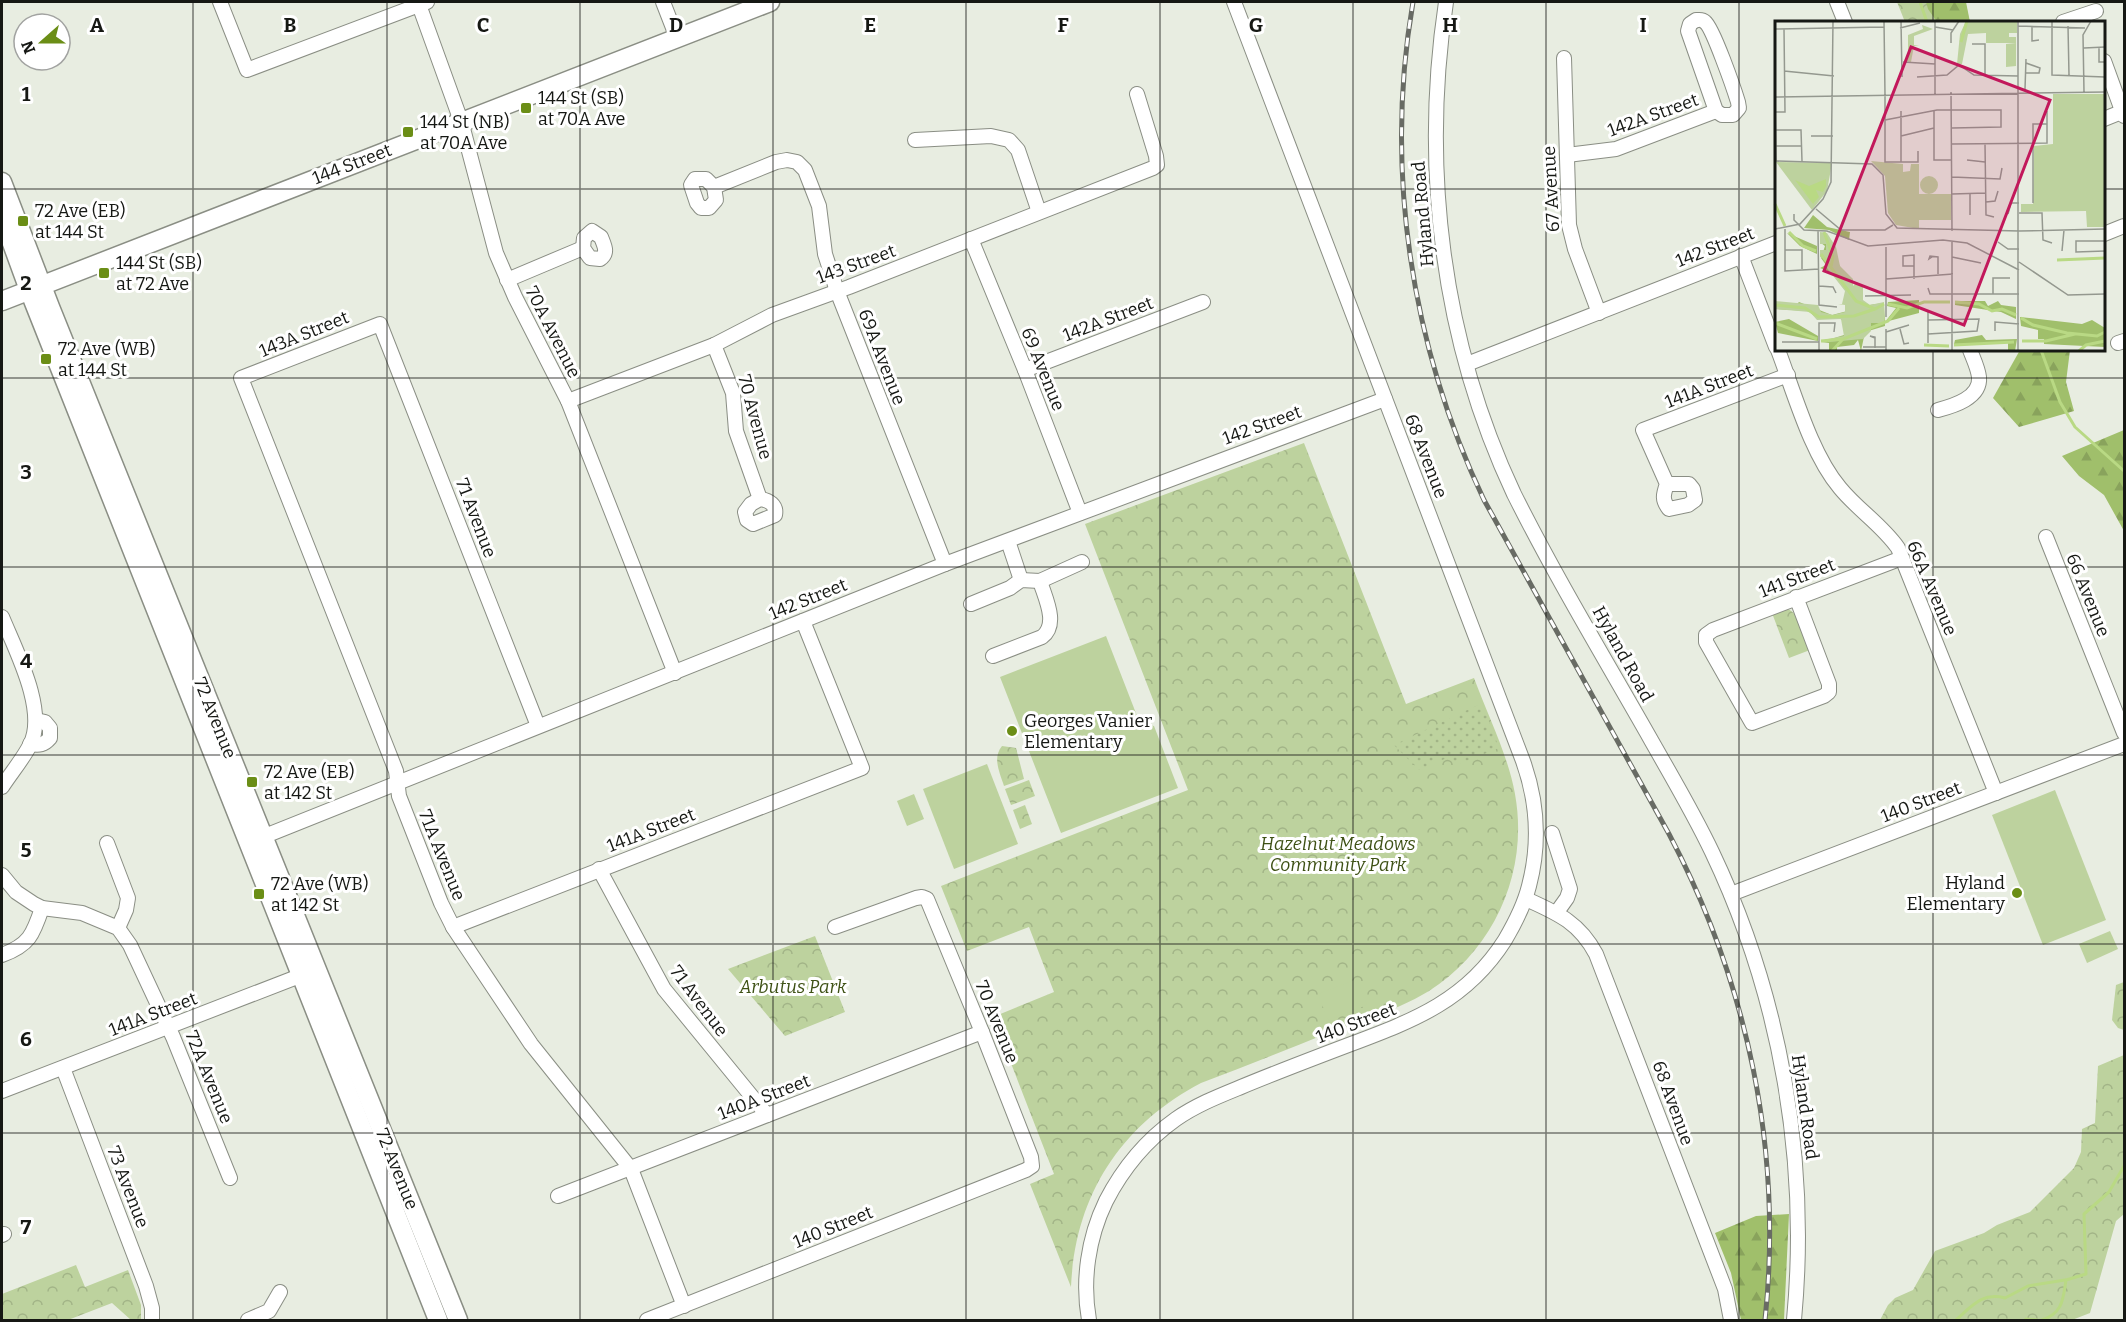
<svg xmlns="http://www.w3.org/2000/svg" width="2126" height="1322" font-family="Bitter,serif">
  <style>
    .forest { fill: url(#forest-firs) }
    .park { fill: url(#park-crowns) }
    .garden { fill: url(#garden-dots) }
    .pitch { fill: #bdd29e }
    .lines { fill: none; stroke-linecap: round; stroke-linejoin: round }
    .stream { stroke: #b9d984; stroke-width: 3 }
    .minor-casing { stroke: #8a8e84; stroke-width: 16 }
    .major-casing { stroke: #8a8e84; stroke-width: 21 }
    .minor { stroke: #fff; stroke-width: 14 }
    .major { stroke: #fff; stroke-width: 18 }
    .rail-casing { stroke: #686b64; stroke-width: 5 }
    .rail { stroke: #fff; stroke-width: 3; stroke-dasharray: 9; stroke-linecap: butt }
    .grid { fill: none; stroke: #161814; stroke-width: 1.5; stroke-opacity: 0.55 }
    .poi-dot { fill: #6b8e16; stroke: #fff; stroke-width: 2 }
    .labels { text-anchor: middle; stroke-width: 6; stroke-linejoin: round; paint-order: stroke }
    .poi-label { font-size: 18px; fill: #161814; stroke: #fff; text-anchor: start }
    .street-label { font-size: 18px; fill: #161814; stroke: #fff }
    .park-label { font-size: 18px; font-style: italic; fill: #3e5115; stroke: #fff }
    .inset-river { fill: none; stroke: #b9d984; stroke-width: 3 }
    .inset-road { fill: none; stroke: #94988f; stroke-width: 1.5 }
    .view { fill: #c2185b; fill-opacity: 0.15; stroke: #c2185b; stroke-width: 3 }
    .inset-edge { fill: none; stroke: #161814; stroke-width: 3 }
    .grid-label { font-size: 20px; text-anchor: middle; font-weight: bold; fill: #161814; stroke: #fff; stroke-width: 6; stroke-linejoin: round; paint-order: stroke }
  </style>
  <defs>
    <pattern id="forest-firs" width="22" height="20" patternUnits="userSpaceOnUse" patternTransform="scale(1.5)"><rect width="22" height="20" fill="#a0bf6b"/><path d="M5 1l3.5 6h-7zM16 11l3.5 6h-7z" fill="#89a35c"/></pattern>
    <pattern id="park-crowns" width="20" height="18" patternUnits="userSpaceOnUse" patternTransform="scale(1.5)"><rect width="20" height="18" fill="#bdd29e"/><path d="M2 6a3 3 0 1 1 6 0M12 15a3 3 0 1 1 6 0" fill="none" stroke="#a2b487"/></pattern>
    <pattern id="garden-dots" width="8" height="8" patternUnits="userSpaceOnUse" patternTransform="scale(1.5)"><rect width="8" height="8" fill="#bdd29e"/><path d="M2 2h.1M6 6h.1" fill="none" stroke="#a2b487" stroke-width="1.8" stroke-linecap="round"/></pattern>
  </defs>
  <rect width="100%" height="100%" fill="#e8ede1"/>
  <g class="forest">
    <polygon points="1902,2 1966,2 1970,22 1910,22"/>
    <polygon points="2020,350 2070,350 2066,382 2074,411 2019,427 1993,398"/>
    <polygon points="2124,430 2124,531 2104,495 2079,476 2062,456"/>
    <polygon points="1789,1214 1784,1320 1741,1320 1731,1273 1715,1233 1756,1216"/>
  </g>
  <g class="park">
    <polygon points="1897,2 1926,2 1928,9 1937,22 1905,22"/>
    <path d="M1304,443L1406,704L1474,678C1488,716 1508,755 1515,794C1529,871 1495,949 1429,991C1398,1010 1362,1020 1328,1033C1286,1050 1243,1067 1201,1083C1121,1125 1075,1195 1071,1287L1030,1184L1054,1174L993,1017L1054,992L1029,927L967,951L941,886L1188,790L1085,524Z"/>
    <path d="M1784,608C1801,611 1804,636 1810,650L1789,658L1772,613Z"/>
    <path d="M1002,746L1016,748L1024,779L1004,786C1000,773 992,758 1002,746Z"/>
    <polygon points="1029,780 1035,796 1011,805 1005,789"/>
    <polygon points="1025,805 1032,824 1020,829 1013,810"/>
    <polygon points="815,936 845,1012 785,1036 728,969"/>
    <polygon points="2124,982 2124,1030 2118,1028 2112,1020 2116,985"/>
    <polygon points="2124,1055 2124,1214 2116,1221 2090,1313 2072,1320 1880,1320 1888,1305 1895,1298 1913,1290 1935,1251 1984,1233 1997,1225 2030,1212 2074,1168 2081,1152 2082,1129 2095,1123 2098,1066"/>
    <polygon points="76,1265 85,1287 128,1270 141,1305 141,1320 131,1320 112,1303 68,1320 2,1320 2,1294"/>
  </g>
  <polygon class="garden" points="1482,703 1499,748 1456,765 1449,757 1419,770 1394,745"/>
  <g class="pitch">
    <polygon points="1106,636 1139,721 1154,726 1178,788 1061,833 1000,677"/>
    <polygon points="987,764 1018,844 954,869 923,789"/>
    <polygon points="2055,790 2106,920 2043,945 1992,815"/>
    <polygon points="914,794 924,819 907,826 897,801"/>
    <polygon points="2110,931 2118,949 2087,963 2079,944"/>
    <polygon points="1357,979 1367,1005 1328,1020 1318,994"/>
  </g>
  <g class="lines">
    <g class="stream">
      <polyline points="1920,2 1927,22"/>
      <polyline points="2041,350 2060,402 2075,427 2124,471"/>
      <path d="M1956,1320C1972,1306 1982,1292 2005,1298L2028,1286L2065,1280"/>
      <polyline points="2025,1320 2026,1319 2037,1320"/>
      <path d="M2042,1320C2063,1313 2063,1299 2066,1280L2086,1274L2084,1214L2109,1192L2124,1166"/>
    </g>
    <g class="minor-casing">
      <g id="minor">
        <polyline points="220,2 247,70 427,2"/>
        <polyline points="418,2 461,121 496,253 515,297 568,401 675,673"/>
        <polyline points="663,2 677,38"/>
        <path d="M1446,2C1421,168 1442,341 1514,494C1556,578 1605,659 1651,740C1672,777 1694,814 1712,852C1781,997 1809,1161 1794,1320"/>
        <polyline points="1837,2 1845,22"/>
        <path d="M1696,20C1700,20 1702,19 1705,22C1713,28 1734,89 1738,102L1739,108L1733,115H1722L1716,111L1688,31L1690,24Z"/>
        <polyline points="2063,22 2096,11"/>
        <polyline points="1564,58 1569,225 1575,249 1599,313"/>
        <polyline points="2104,61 2124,116"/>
        <polyline points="2104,119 2124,111"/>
        <polyline points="915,140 991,136 1009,140 1018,150 1039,212"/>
        <polyline points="1567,155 1616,149 1716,111"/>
        <polygon points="695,179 706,179 714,187 716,200 709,208 701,208 697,203 691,185"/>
        <polyline points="714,187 776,162 787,160 797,162 805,170 819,206 825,254 837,291 945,564"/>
        <path d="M592,231L601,237C604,245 609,253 600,259L590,258L583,248L584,238Z"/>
        <polyline points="2104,234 2124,226"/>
        <polyline points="971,239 1025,370 1080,513"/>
        <polyline points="1741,256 1776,347"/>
        <polyline points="507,280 583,248"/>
        <polyline points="2118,343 2124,341"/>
        <polyline points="714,345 733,393 736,431 760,499"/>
        <path d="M1778,350C1794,392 1811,454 1840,488C1858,510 1882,525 1898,548L1996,793"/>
        <polyline points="1467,364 1776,243"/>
        <polyline points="1025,370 1203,302"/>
        <polyline points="568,401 714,345 772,315 849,287 1153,168 1157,165 1156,156 1137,94"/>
        <path d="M1938,410C1953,406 1981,398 1979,377C1978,368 1973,358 1970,350"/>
        <path d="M1667,484H1689L1693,489L1695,500L1688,505L1669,509C1662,500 1663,495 1667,484L1643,430L1788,375"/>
        <path d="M760,499C769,500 777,505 775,515L753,524L747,520L745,512L751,504Z"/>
        <polyline points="2046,537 2124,733"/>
        <polyline points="1008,541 1021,580"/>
        <polyline points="1796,597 1829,684 1829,692 1824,696 1752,723 1706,642 1706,635 1713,630 1902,558"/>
        <polyline points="971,604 1010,588 1021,580 1040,581 1082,562"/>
        <path d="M2,617C15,649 48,711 30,745C23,759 11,773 2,787"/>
        <path d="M993,656L1042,637C1059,624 1045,598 1040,581"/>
        <polyline points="538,726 380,324 241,378 396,771 399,796 441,903 453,927 531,1044 631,1169 684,1306"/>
        <path d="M30,744C39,746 44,745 50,738V728L45,722L36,720"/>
        <polyline points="1552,833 1570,889 1567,898 1557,912"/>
        <polyline points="255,840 945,564 1385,399"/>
        <polyline points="107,843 128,898 126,910 118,928"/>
        <polyline points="599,869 664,989 767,1115"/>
        <polyline points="2,875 16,892 34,904 42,908 82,913 118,928 130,945 173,1037 230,1178"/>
        <polyline points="1731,894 2124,744"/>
        <path d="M1526,899C1557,913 1579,922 1596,954L1725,1289L1731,1320"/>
        <polyline points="453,927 862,768 803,621"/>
        <path d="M2,955C29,945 33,935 42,908"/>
        <polyline points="63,1068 146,1286 152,1308 152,1320"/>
        <polyline points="2,1091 310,972"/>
        <polyline points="558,1196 982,1032"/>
        <polyline points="2,1235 4,1234"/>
        <polyline points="248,1320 269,1311 280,1292"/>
        <polyline points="647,1320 1026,1170 1032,1166 1031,1157 982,1032 927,899 922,897 916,898 835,927"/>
        <path d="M1089,1320C1082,1281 1088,1238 1106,1201C1123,1168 1145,1141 1176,1119C1196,1105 1219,1096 1241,1087C1277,1072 1314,1058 1351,1044C1415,1020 1467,1000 1505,940C1515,923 1524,906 1529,886C1540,844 1538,803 1523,761L1234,2"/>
      </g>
    </g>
    <g class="major-casing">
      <g id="major">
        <polyline points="2,182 50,307 458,1320"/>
        <polyline points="2,216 29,290 438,1320"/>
        <polyline points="2,301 770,2"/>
      </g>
    </g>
    <use href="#minor" class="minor"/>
    <use href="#major" class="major"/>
    <g class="rail-casing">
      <path id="rail" d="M1413,2C1384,170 1411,346 1484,500L1669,834C1748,984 1783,1151 1765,1320"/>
    </g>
    <use href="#rail" class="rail"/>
  </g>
  <path class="grid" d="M193,2V1320M387,2V1320M580,2V1320M773,2V1320M966,2V1320M1160,2V1320M1353,2V1320M1546,2V1320M1739,2V1320M1933,2V22M2,189H1776M2104,189H2124M1933,350V1320M2,378H2124M2,567H2124M2,755H2124M2,944H2124M2,1133H2124"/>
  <g class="poi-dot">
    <rect x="520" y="102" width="12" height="12" rx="3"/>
    <rect x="402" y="126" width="12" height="12" rx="3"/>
    <rect x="17" y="215" width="12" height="12" rx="3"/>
    <rect x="98" y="267" width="12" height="12" rx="3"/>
    <rect x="40" y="353" width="12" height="12" rx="3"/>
    <circle cx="1012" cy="731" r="6"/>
    <rect x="246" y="776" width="12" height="12" rx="3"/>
    <circle cx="2017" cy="893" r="6"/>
    <rect x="253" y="888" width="12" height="12" rx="3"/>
  </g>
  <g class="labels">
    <g class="poi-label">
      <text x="538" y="104">144 St (SB)<tspan x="538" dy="21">at 70A Ave</tspan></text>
      <text x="420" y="128">144 St (NB)<tspan x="420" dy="21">at 70A Ave</tspan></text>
      <text x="35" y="217">72 Ave (EB)<tspan x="35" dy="21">at 144 St</tspan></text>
      <text x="116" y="269">144 St (SB)<tspan x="116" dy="21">at 72 Ave</tspan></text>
      <text x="58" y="355">72 Ave (WB)<tspan x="58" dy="21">at 144 St</tspan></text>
      <text x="1024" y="727">Georges Vanier<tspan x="1024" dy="21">Elementary</tspan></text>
      <text x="264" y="778">72 Ave (EB)<tspan x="264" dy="21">at 142 St</tspan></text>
      <text x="2005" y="889" text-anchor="end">Hyland<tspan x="2005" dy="21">Elementary</tspan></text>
      <text x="271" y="890">72 Ave (WB)<tspan x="271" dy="21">at 142 St</tspan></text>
    </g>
    <g class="street-label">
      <text transform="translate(1653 115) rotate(-20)" y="6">142A Street</text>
      <text transform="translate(352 164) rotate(-21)" y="6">144 Street</text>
      <text transform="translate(1551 189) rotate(-93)" y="6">67 Avenue</text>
      <text transform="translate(1423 214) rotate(-95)" y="6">Hyland Road</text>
      <text transform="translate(1715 247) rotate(-21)" y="6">142 Street</text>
      <text transform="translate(856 264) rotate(-20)" y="6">143 Street</text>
      <text transform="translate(1108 319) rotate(-21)" y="6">142A Street</text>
      <text transform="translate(553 332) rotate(63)" y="6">70A Avenue</text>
      <text transform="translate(304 334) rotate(-22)" y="6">143A Street</text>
      <text transform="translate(882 357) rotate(69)" y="6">69A Avenue</text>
      <text transform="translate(1043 369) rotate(68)" y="6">69 Avenue</text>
      <text transform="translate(1709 386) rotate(-21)" y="6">141A Street</text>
      <text transform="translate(755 417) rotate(75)" y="6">70 Avenue</text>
      <text transform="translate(1262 425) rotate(-20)" y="6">142 Street</text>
      <text transform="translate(1426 456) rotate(69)" y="6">68 Avenue</text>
      <text transform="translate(476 518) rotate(69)" y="6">71 Avenue</text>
      <text transform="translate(1797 578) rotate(-21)" y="6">141 Street</text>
      <text transform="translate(1932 588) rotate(67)" y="6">66A Avenue</text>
      <text transform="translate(2088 595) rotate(68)" y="6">66 Avenue</text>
      <text transform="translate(808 599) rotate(-22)" y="6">142 Street</text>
      <text transform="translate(1623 654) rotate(61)" y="6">Hyland Road</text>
      <text transform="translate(215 718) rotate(68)" y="6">72 Avenue</text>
      <text transform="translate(1921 802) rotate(-21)" y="6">140 Street</text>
      <text transform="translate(651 830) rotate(-21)" y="6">141A Street</text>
      <text transform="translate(442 855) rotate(68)" y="6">71A Avenue</text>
      <text transform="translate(699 1001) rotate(53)" y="6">71 Avenue</text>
      <text transform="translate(153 1014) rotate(-21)" y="6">141A Street</text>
      <text transform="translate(997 1022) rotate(68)" y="6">70 Avenue</text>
      <text transform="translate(1356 1023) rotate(-21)" y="6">140 Street</text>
      <text transform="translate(209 1077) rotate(68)" y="6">72A Avenue</text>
      <text transform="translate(764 1097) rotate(-21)" y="6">140A Street</text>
      <text transform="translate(1673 1103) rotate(70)" y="6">68 Avenue</text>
      <text transform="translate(1805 1107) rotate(82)" y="6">Hyland Road</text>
      <text transform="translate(397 1169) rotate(68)" y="6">72 Avenue</text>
      <text transform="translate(128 1187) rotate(69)" y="6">73 Avenue</text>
      <text transform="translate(833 1227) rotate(-22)" y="6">140 Street</text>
    </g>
    <g class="park-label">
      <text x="1338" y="850">Hazelnut Meadows<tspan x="1338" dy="21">Community Park</tspan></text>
      <text x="793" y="993">Arbutus Park</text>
    </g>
  </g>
  <g transform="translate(1775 21)">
    <rect width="330" height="330" fill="#e8ede1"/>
    <path d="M38,194L52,206L75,211L74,219L54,209L29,207ZM12,212L42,225V233L25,225ZM51,217L79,274L94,284L109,282L110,305L90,311L86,330L83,319L79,324L62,326V330H54V322L46,321L69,314V305L73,304L63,296L42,298L34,290L0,288V281L21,284L24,281L57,294L76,289L71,270L60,253L45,247L51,244L46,237L50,225L46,222ZM144,279V292L110,301L121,287L112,285L113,281ZM180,280H210L213,285L223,280L226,284L241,286V298L226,291L180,284ZM245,296L307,303L317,299L330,307V326L269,323V318H263V309L246,305ZM14,298L43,315V320L3,312L0,301ZM207,314L211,319L242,318L240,330H233V322L179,323L180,319Z" fill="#a0bf6b"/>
    <path d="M278,73H330V206H312L311,190L246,191V183H258L259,125L278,123Z" fill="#bdd29e"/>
    <path d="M191,0H242V12H234V16H241V22H211V12L193,13L187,43H182L185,13ZM147,4L158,8L139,15V24L144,25H139L136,41L129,40L133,38V14L148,8ZM96,140L128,143V151L135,150L136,143H144V173H176V199H144V208L121,204L113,192L110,155ZM1,141L57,142L52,170L37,189ZM45,211L52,212L61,226L65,245L78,258V265L82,261L85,265H81H88V279L95,284L109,281V302H96V310L88,318L53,321V318L69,315L66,298L42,299L35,291L0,288V280L43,284L46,291L58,294L70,291V284L63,283H67L70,270L52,247V239L45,236V229H51V223H45Z" fill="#bdd29e"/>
    <path d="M241,22V45L231,46V23ZM145 164a9 9 0 1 1 18 0a9 9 0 1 1-18 0Z" fill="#bdd29e"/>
    <path d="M51,158V165L48,171L41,169L44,176L38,183L20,159L34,165Z" fill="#b9d984"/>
    <path class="inset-river" d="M186,21L192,0M0,183L10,205M14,211L28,225L41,230M49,211L58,236L56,246M46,233L81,280L100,288L109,283M282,239L330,237M180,281L204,283L217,290L227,288L241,294M113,283L132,287L149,281H175M0,284L30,287L44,296L79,295L100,288M246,297L258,304L292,312L322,315L330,311M0,302L42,318M46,320L67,318M247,320H271L300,313M149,324L174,325M179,324L239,321M57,330L68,318L113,300L124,287M304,330L311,324L330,320"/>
    <path class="inset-road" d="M109,0L110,74M126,0L127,56M160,0V73M243,0V330M277,0V54L330,56M243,5L310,7M257,5V20L264,19M293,5L294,54M160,6L178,9M125,7L145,2M0,8L109,6M176,22V12L184,0M197,23H210V54M324,26V41H330M309,27L330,26M128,41L160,43M251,42L265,47L264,52H251M9,50L59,55M142,56L172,54L184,44L199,54L243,55M250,68L251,38M176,71L177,210M309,71L308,14L316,0M110,74V141H143V130M0,76L1,140L97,143L108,154L111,193L122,207L244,210M0,76L330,71M126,90V141M159,90V139H177M0,91H10L9,8M110,99L162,89H226V106L177,107M1,109H26L27,140M36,115H58M126,115L159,107M177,123L272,122V90M210,123L211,194L219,196M1,125H27M192,139L210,141M177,156L225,158L227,147M177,173L211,172M211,181L220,180L223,170M258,182V103H272M41,188L66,209H110L118,204M244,192H267L268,219L277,222M19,193V199L29,209L52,210L93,225L168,219L192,222L244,249M233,193L236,182H244M195,194V173M0,208L25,203L48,178L56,161L58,0M10,208V250L44,248M43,209L44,284L62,286M244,210L330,208M177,220V330M330,220H301V231L330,230M223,221L233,228H244M111,226V296M10,229H27V248M287,230L289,209M157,236L154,238L155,235L163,236V253M177,236L206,242M244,241L293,274L330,273M111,258L178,253M139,258V234L128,235V245H139M44,265L58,266L61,272M153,267L155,273H244M218,273V257H235M90,275L136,274M153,289V322M153,299L204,298L202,310L153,313M125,308L129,323L134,322M220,310V301L244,303M111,311L134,304M100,317L95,315L100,316V327M7,321H44M88,326H111M44,330V302H60L59,311M111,330V308"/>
    <path class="view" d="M136,26L275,79L189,304L49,250Z"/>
    <rect width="330" height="330" class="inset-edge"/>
  </g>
  <g class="grid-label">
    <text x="97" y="32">A</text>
    <text x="290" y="32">B</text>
    <text x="483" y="32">C</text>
    <text x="676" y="32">D</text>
    <text x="870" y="32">E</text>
    <text x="1063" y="32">F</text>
    <text x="1256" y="32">G</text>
    <text x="1450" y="32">H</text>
    <text x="1643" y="32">I</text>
    <text x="26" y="101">1</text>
    <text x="26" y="290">2</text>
    <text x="26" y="479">3</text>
    <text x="26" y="668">4</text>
    <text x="26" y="857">5</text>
    <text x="26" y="1046">6</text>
    <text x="26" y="1234">7</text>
  </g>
  <rect width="2126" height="1322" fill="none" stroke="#161814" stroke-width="6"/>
  <g transform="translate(42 42) rotate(249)"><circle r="28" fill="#ffffff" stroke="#a2a3a1" stroke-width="1.5"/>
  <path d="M0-4.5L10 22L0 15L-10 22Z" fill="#6b8e16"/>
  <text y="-9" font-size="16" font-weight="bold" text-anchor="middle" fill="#161814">N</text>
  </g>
</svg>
